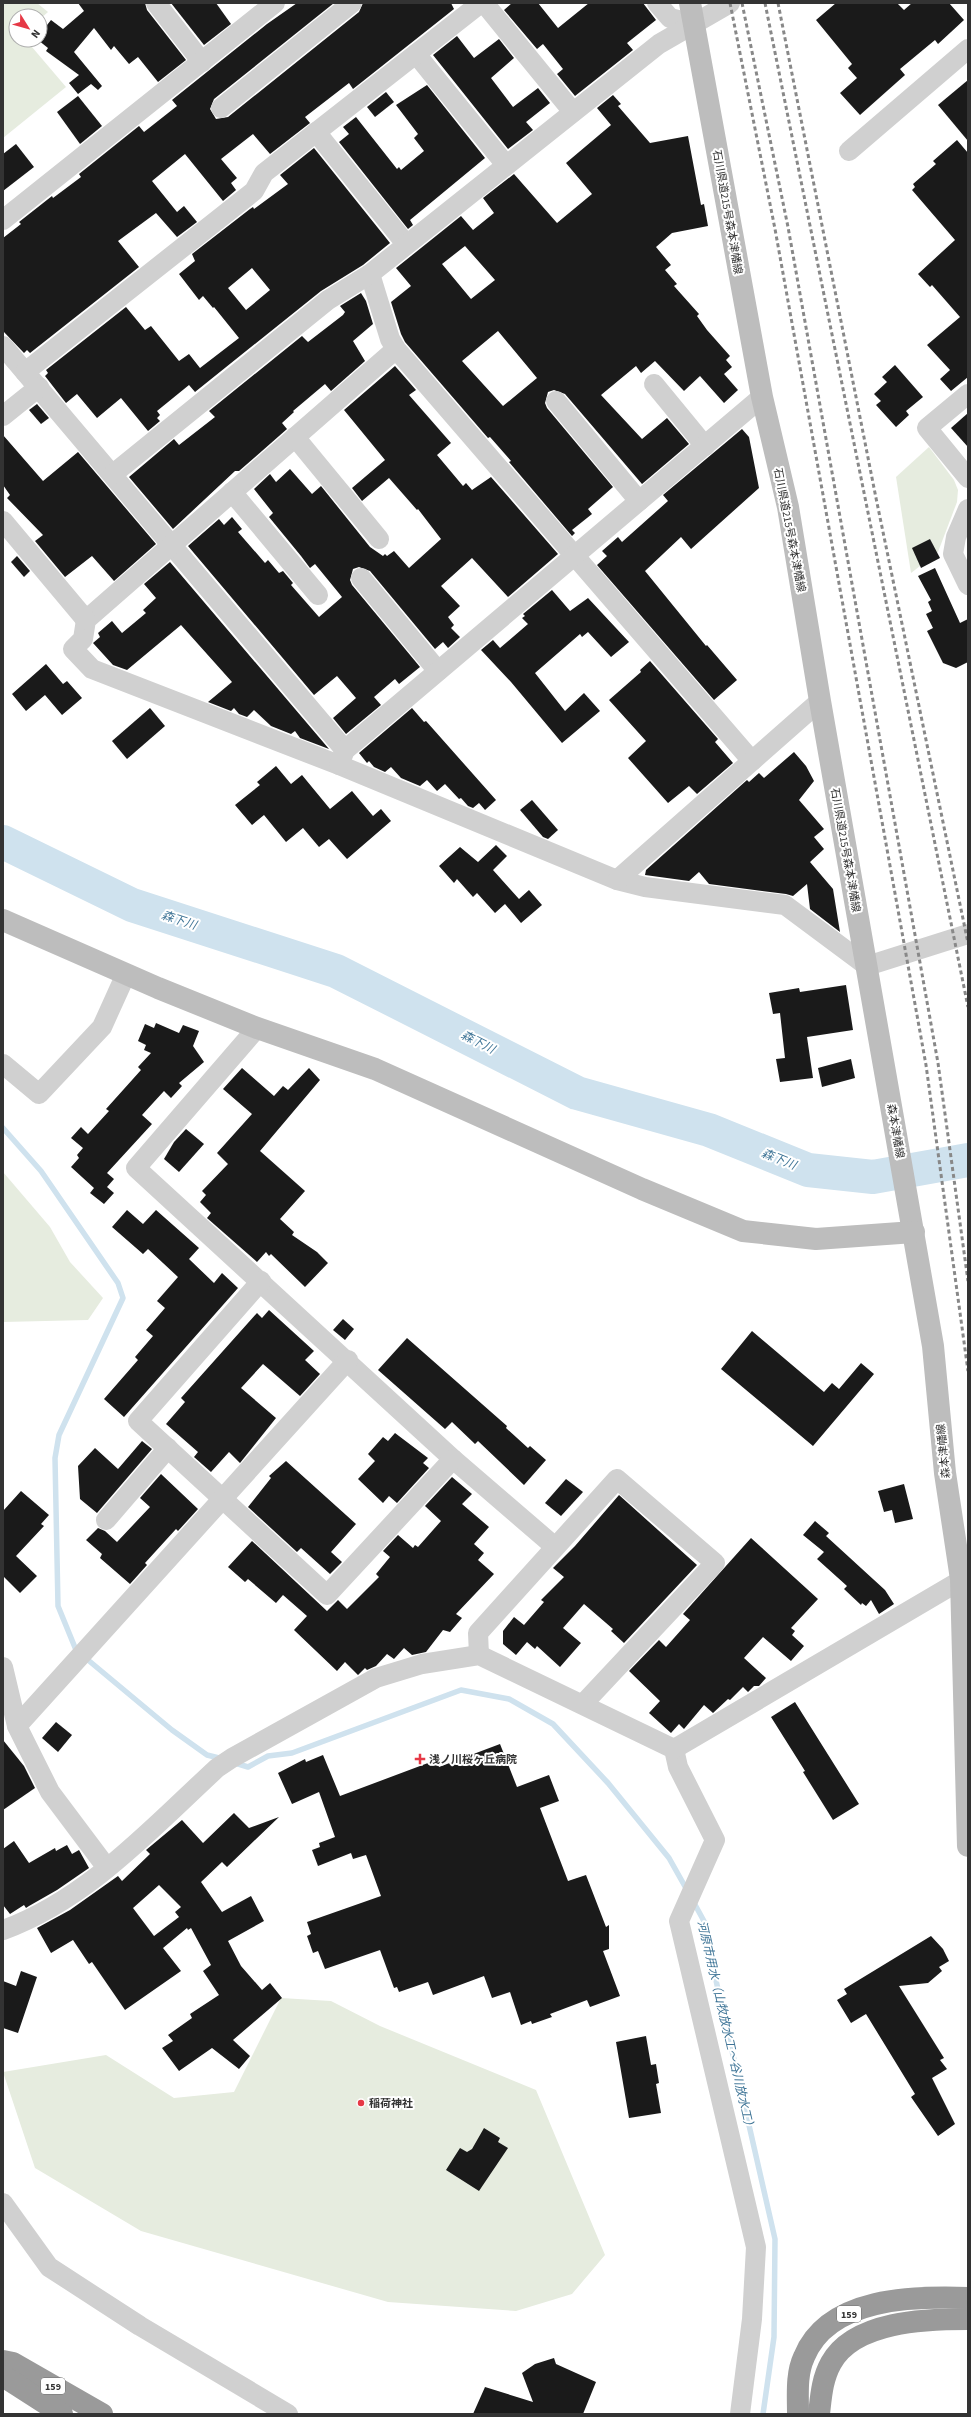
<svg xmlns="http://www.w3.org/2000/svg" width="971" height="2417" font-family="'Source Sans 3','Noto Sans JP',sans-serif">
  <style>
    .green { fill: #e6ecdf }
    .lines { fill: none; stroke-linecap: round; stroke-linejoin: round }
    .stream { stroke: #cfe2ee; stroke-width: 5.5 }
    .river { stroke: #cfe2ee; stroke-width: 34 }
    .building { fill: #1a1a1a; fill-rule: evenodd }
    .street { stroke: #d0d0d0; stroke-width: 20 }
    .secondary { stroke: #bdbdbd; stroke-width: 22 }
    .highway { stroke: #9a9a9a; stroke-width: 22 }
    .rail { stroke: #888; stroke-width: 3; stroke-dasharray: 4 3; stroke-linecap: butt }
    .poi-dot { fill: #e63946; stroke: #fff; stroke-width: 1.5 }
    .labels { text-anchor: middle; stroke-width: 4; stroke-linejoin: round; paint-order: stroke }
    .shield { fill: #fff; stroke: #707070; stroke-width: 1 }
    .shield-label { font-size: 10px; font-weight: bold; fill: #333 }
    .street-label { font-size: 11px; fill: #333; stroke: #fff }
    .poi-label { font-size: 11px; font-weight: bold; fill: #333; stroke: #fff; text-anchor: start }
    .water-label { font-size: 12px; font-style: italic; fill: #3f7597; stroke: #fff }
  </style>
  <rect width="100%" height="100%" fill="#fff"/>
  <g class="green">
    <polygon points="3,3 37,3 48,12 40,19 40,16 16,16 16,40 26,40 66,87 3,138"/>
    <polygon points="929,447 954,480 958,490 957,502 938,552 911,573 896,477"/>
    <polygon points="3,1172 50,1227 70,1262 103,1298 88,1320 3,1322"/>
    <polygon points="281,1998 331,2001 380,2026 536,2090 605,2255 572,2294 516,2311 388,2302 141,2231 35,2168 3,2072 106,2055 174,2098 234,2092"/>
  </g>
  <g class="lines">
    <g class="stream">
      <polyline points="3,1128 41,1171 118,1283 123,1298 59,1435 55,1458 58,1606 76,1650 172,1730 207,1755 223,1759"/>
      <polyline points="235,1763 248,1767 268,1756 292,1753 461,1690 509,1699 553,1724 608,1783 669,1858 687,1890"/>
      <polyline points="693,1901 705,1923 712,1963 775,2239 774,2337 763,2414"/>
    </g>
    <polyline class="river" points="3,842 132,905 336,971 577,1093 709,1130 808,1170 873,1177 968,1160"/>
  </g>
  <g class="building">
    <polygon points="78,3 145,3 147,10 186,60 158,82 138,57 129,64 114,46 111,50 94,28 74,52 102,86 98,90 91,84 78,94 69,83 79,75 46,51 48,48 38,40 40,40 40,34 51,20 63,29 84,11"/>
    <polygon points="171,3 216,3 231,24 204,45"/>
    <polygon points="297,3 334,3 214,99 210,109 216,119 228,117 359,12 363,3 451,3 454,9 353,89 349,83 305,117 310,123 270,154 253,134 221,159 237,178 231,183 236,190 223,201 185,154 152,181 177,212 184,206 197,222 177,237 156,213 118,241 139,267 30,353 27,350 24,353 3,331 3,238 21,224 19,222 52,196 53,198 81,177 79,174 139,126 144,132 177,106 172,100 267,24"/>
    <polygon points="512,3 538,3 558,28 589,3 643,3 656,20 627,43 633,50 575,96 557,74 563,69 543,44 537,49 504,10"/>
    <polygon points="836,3 897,3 904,10 912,3 949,3 964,20 938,44 935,40 900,69 905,75 860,115 840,93 857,78 848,68 852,64 816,20"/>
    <polygon points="457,36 474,58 499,39 514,58 491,78 513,107 538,88 550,103 526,122 533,130 508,149 433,55"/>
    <polygon points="968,80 968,141 938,105"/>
    <polygon points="427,85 485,158 410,220 413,225 408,229 339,142 349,134 343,127 356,117 397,169 399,167 401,170 424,151 414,138 418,134 396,105"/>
    <polygon points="386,92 394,102 375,117 367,107"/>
    <path d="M613,95L621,104L618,106L650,143L688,136L701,205L704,204L708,226L672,233L656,247L671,265L665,270L677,284L674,286L699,314L697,316L707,330L730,356L726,360L732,367L724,374L738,390L724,403L700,376L684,391L655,361L641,373L636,366L601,395L642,439L667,418L689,444L642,484L565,394L554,390L548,392L545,403L547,408L613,487L588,509L592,514L572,530L575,533L572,536L509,462L511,461L490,437L488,438L405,342L401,334L391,302L411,286L396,268L461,216L473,230L494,213L483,198L514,174L557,223L592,194L566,163L611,125L597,108ZM465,246L495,280L471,299L442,264ZM498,331L537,378L503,406L462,361Z"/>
    <polygon points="78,96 102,126 80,144 57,112"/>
    <polygon points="957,140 968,153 968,377 951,391 940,379 950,370 927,345 960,317 932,285 930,287 918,274 955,240 912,190 915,187 913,184 936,164 933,161"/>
    <polygon points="16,144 34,167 3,191 3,154"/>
    <path d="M314,148L390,243L363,265L321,291L195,392L189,385L157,411L160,415L157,418L160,421L148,431L121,398L97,418L77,394L66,403L45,376L48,373L46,370L126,307L145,330L151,326L179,361L189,354L200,368L239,338L214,307L213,308L203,296L199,300L179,274L195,261L192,254L250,209L253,207L254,209L288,184L280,175ZM252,268L270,290L246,310L228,288Z"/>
    <polygon points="361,293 366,301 373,324 353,341 365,361 331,391 325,384 293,411 294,412 282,423 287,429 239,471 235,471 173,529 129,477 174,439 179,445 215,417 209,411 302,336 308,342 343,315 345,312 340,306"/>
    <polygon points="895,365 923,397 906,411 909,415 896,427 876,405 881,401 874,394 887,382 882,377"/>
    <polygon points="395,366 416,390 409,395 451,443 437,455 463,486 466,483 472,490 491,477 558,554 508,597 472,558 441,586 460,606 448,617 454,625 451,628 460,637 448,648 443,642 435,649 370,571 359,567 353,569 350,580 352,585 420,667 399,684 395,679 374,697 381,705 346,734 333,718 356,698 337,676 314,695 188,546 219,519 224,525 232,517 242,529 238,532 265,563 268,560 279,573 283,571 293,583 291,585 319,617 342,597 315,564 310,568 301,556 269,517 273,513 254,489 270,474 276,482 290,469 312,494 321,486 370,547 383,556 385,554 387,556 394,551 409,568 441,539 418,509 417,510 389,478 362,501 352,488 385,460 344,410"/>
    <polygon points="37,404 49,418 41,424 29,410"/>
    <polygon points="968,413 968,447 951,428"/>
    <polygon points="742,429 749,437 759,488 691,549 681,537 645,571 706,646 707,645 737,680 714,700 597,565 607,556 602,551 618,537 622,542 668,501 663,495"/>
    <polygon points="3,435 43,481 78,452 156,544 114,581 92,556 65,577 35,541 43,535 7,498 10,495 3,485"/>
    <polygon points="930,539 940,558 921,568 912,548"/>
    <polygon points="17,556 30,571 24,577 11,562"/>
    <polygon points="170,562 329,749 300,738 295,731 291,734 271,726 254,710 247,717 239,714 234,708 231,711 208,702 232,682 181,625 127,670 113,665 93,643 100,637 98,633 112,621 122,633 146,613 143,610 156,598 144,584"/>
    <polygon points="935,568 960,623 968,619 968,662 956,668 943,663 927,631 933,628 926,614 932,611 928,602 931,600 918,576"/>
    <polygon points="552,590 570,611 588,598 629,642 611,657 588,632 582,637 580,634 535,673 565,711 584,693 600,711 562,743 511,682 481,650 493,640 500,648 528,624 522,618 525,616 523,614"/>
    <polygon points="650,661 718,739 715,742 733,763 697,794 689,786 668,803 628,758 646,741 609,700 641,672 640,670"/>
    <polygon points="46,664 63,684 67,681 82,698 62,715 45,695 26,711 12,694"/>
    <polygon points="150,708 165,726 127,759 112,741"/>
    <polygon points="412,708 424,722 426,721 496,800 485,810 479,803 473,808 468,806 461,798 459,799 445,784 437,791 427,780 420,786 401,778 391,767 385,772 374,767 369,761 367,763 359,753"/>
    <polygon points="794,752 806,766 814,781 799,800 824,829 814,837 824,849 810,862 833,889 840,932 810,909 807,884 793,896 786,894 709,884 699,872 689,881 645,875 646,870 747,780 749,782 759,773 764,778"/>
    <polygon points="276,766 291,784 302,775 330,809 352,791 373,816 381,809 391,821 347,859 329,839 319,847 303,828 286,842 264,815 252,825 235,805 260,785 257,782"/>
    <polygon points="532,800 558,830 548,839 543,837 520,810"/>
    <polygon points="496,845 507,856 493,870 519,899 529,890 542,905 521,923 505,904 495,913 477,893 473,897 457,879 454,883 439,866 460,847 478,862"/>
    <polygon points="846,985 853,1030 807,1037 813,1078 780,1082 776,1059 785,1058 780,1013 773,1014 769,993 799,988 800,992"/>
    <polygon points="156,1023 179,1033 183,1025 199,1031 193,1046 204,1062 179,1083 182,1086 171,1098 164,1091 142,1115 152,1124 107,1173 114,1179 107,1187 114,1193 104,1204 90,1193 94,1188 71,1167 79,1158 77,1155 83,1148 71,1138 81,1127 88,1134 109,1111 106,1109 141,1070 138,1067 151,1053 144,1050 146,1045 138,1041 145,1024 154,1028"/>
    <polygon points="851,1059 855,1078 822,1087 818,1068"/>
    <polygon points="242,1068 274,1096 283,1086 288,1090 309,1068 320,1080 260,1151 305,1191 280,1219 294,1232 292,1235 317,1252 328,1263 305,1287 271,1254 269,1256 266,1252 257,1262 207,1218 211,1213 200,1202 206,1195 202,1191 228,1164 217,1153 252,1114 223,1089"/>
    <polygon points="186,1129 204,1144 179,1172 164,1159 174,1142"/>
    <polygon points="127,1210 143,1224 156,1210 199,1248 189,1259 214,1283 222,1273 238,1288 124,1417 104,1399 138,1360 135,1357 153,1336 146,1330 165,1308 157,1301 178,1277 148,1249 143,1254 112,1227"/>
    <polygon points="269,1310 314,1351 305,1360 320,1374 300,1396 263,1364 241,1388 276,1418 240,1463 229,1452 211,1472 194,1457 198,1452 166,1424 185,1402 181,1398 257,1313 262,1318"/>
    <polygon points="343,1319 354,1329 345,1340 333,1330"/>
    <polygon points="752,1331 824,1392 832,1383 839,1389 861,1363 874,1374 813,1446 721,1369"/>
    <polygon points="407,1338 507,1426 506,1428 528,1448 530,1446 546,1460 524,1485 478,1441 475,1444 452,1422 445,1429 378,1370"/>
    <polygon points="395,1433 428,1458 423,1463 429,1468 397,1503 389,1496 383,1503 358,1479 375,1461 368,1454 383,1437 388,1441"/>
    <polygon points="142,1441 152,1449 97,1513 80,1499 78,1466 95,1448 118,1469"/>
    <polygon points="286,1461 356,1524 331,1552 342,1562 330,1574 301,1548 297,1552 248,1507 271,1478 269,1476"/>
    <polygon points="161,1474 198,1509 178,1531 176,1529 145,1563 147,1565 130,1584 100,1558 102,1554 86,1540 98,1528 105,1531 117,1542 150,1507 140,1498"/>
    <polygon points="452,1477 472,1494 462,1504 489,1527 474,1544 484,1553 478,1560 494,1574 456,1614 462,1618 450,1632 443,1630 426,1652 412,1655 404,1648 394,1659 387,1654 376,1666 367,1670 365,1668 358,1675 345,1662 337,1671 294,1630 307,1616 283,1595 276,1603 248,1579 245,1582 228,1567 252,1541 327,1611 338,1600 347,1609 379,1577 376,1574 390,1557 383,1551 398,1535 413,1548 415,1545 418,1547 441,1521 425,1506"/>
    <polygon points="566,1479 583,1492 561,1516 545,1503"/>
    <polygon points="904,1484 913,1519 895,1523 892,1510 884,1512 878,1491"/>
    <polygon points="21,1491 49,1515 41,1524 44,1526 16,1556 37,1576 20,1593 3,1576 3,1511"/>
    <polygon points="619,1495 697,1565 624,1643 611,1631 613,1629 584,1604 563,1628 581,1643 560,1667 537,1646 535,1649 527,1642 516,1655 503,1644 503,1631 514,1617 524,1625 544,1602 541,1600 564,1577 553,1568 575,1546"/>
    <polygon points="815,1521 829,1533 826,1536 885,1590 894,1604 879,1614 871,1600 866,1606 862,1603 861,1605 844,1589 847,1586 817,1559 824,1552 803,1535"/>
    <polygon points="751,1538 818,1599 791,1628 795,1631 792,1635 804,1646 791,1661 763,1637 744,1658 766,1678 759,1686 754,1686 748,1692 743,1687 730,1700 728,1699 713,1713 704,1705 684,1729 679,1724 671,1733 649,1713 660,1701 629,1671 659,1640 666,1647 690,1620 683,1614"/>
    <polygon points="795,1702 859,1804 833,1820 803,1772 805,1771 771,1717"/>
    <polygon points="56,1722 72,1735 58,1752 42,1738"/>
    <polygon points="3,1740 24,1766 35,1788 3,1810"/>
    <polygon points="500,1744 517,1787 549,1775 559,1801 540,1808 568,1881 586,1875 606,1927 609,1925 609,1949 603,1951 620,1996 590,2007 587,2000 550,2014 552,2017 532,2024 531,2021 521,2025 510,1992 492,1998 484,1976 433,1995 428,1982 399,1992 397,1987 394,1988 380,1950 325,1969 318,1951 313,1953 307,1936 311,1934 307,1922 381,1896 366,1855 353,1859 351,1853 318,1866 312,1850 320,1847 319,1843 335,1837 319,1792 292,1804 278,1773 305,1759 306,1762 323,1755 340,1796 436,1760 439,1767"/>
    <path d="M234,1813L249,1828L279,1817L227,1867L222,1862L201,1882L222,1912L251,1896L264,1921L228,1941L241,1966L262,1990L270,1983L282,1998L233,2040L250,2056L239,2069L212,2048L179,2071L162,2048L173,2041L168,2035L192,2018L190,2014L219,1995L203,1971L211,1965L191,1928L188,1930L187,1928L163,1948L181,1971L125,2010L92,1962L89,1964L73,1940L51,1953L37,1928L70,1910L118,1876L122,1881L150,1854L146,1850L182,1820L203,1843ZM159,1885L181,1907L175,1912L179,1917L154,1936L133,1908Z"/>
    <polygon points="14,1841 29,1863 55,1848 56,1851 67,1845 72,1854 79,1850 89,1868 57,1890 29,1906 26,1908 24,1905 10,1914 3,1905 3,1849"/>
    <polygon points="931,1936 943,1949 949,1961 939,1967 942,1971 928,1983 899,1986 944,2058 940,2060 947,2069 932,2078 955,2124 938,2136 911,2097 915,2094 866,2014 851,2023 837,2000 847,1994 844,1989"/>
    <polygon points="21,1971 37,1977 18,2033 3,2028 3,1981 16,1986"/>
    <polygon points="646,2036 651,2065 656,2064 659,2083 656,2084 661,2113 629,2118 616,2042"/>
    <polygon points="484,2128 500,2138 498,2142 508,2148 479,2191 446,2170 460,2148 467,2152 472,2149"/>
    <polygon points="554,2358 556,2364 596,2382 583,2414 473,2414 485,2387 533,2402 522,2373 535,2364"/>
  </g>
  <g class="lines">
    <g class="street">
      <polyline points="156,3 202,62"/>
      <polyline points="484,3 573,112"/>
      <polyline points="657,3 670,18 694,24"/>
      <polyline points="416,54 506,165"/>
      <polyline points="221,108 352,3"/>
      <polyline points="316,132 406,244"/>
      <polyline points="849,151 968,49"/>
      <polyline points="3,220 275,3"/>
      <polyline points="370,274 390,339 396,349 752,761"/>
      <polyline points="3,346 345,750"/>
      <polyline points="396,349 86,620 83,639 73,649 92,669 339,765 617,880 645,887 785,905 867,966 968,934"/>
      <polyline points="25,372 254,191 264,173 481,3"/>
      <polyline points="654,384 705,446"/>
      <polyline points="968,394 927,428 968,478"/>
      <polyline points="556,401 639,501"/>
      <polyline points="3,416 39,387"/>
      <polyline points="295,437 379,539"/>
      <polyline points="113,474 328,300 370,274 659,44 730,3"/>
      <polyline points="232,492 318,595"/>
      <polyline points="968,509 956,537 953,554 968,585"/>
      <polyline points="3,521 86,620"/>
      <polyline points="361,578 438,671"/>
      <polyline points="339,765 345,750 762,397"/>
      <polyline points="617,880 820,701"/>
      <polyline points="257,1028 136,1168 453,1459 554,1546"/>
      <polyline points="3,1064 39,1094 102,1027 126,974"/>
      <polyline points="261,1281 138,1421 327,1595 453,1459"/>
      <polyline points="106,1520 168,1448"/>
      <polyline points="479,1655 478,1633 617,1479 715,1563 583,1704"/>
      <polyline points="3,1667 17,1726 50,1792 107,1868"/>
      <polyline points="17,1726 348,1360"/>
      <polyline points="674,1749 678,1767 715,1840 679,1921 756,2247 752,2319 740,2414"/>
      <polyline points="674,1749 968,1576"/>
      <path d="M3,1930C88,1899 152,1828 217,1768L232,1758L376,1678L422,1664L479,1655L674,1749"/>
      <polyline points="3,2203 49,2267 140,2326 288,2414"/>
    </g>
    <g class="secondary">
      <polyline points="690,3 762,397 788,507 820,701 933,1346 945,1473 961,1579 968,1846"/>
      <polyline points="3,920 158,988 257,1028 375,1069 642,1189 743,1231 816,1239 914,1232"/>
    </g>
    <g class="highway">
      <polyline points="3,2361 13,2363 102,2414"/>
      <polyline points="3,2376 62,2414"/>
      <path d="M798,2414C798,2395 796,2374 804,2357C828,2297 914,2296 968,2298"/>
      <path d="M819,2414C821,2397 822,2379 831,2363C854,2321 926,2319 968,2319"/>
    </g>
    <g class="rail">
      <polyline points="730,3 775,229 926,1065 968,1371"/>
      <polyline points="742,3 788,227 938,1063 968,1281"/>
      <polyline points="765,3 968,1007"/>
      <polyline points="778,3 876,498 968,943"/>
    </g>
  </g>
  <g class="poi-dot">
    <path d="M418 1753h4v4h4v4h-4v4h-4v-4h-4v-4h4z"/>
    <circle cx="361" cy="2103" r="4"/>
  </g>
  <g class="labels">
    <g class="shield">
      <rect x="837" y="2306" width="24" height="16" rx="3"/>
      <rect x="41" y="2378" width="24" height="16" rx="3"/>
    </g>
    <g class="shield-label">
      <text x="849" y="2318">159</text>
      <text x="53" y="2390">159</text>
    </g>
    <g class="street-label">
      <text transform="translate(728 212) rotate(80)" y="4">石川県道215号森本津幡線</text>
      <text transform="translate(790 530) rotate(79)" y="4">石川県道215号森本津幡線</text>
      <text transform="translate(846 850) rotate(80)" y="4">石川県道215号森本津幡線</text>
      <text transform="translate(896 1131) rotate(80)" y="4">森本津幡線</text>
      <text transform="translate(943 1451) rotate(-96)" y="4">森本津幡線</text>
    </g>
    <g class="poi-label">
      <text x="429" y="1763">浅ノ川桜ヶ丘病院</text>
      <text x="369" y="2107">稲荷神社</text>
    </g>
    <g class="water-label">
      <text transform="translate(179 920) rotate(18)" y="4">森下川</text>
      <text transform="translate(478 1042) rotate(27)" y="4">森下川</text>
      <text transform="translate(779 1159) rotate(22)" y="4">森下川</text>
      <text transform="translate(726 2026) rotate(77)" y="4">河原市用水（山牧放水工～谷川放水工）</text>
    </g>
  </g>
  <rect width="971" height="2417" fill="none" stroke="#333333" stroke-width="8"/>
  <g transform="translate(28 28) rotate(127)"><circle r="19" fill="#ffffff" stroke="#adadad"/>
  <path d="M0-3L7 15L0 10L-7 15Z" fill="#e63946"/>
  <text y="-6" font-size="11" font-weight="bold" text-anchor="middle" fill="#333333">N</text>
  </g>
</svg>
